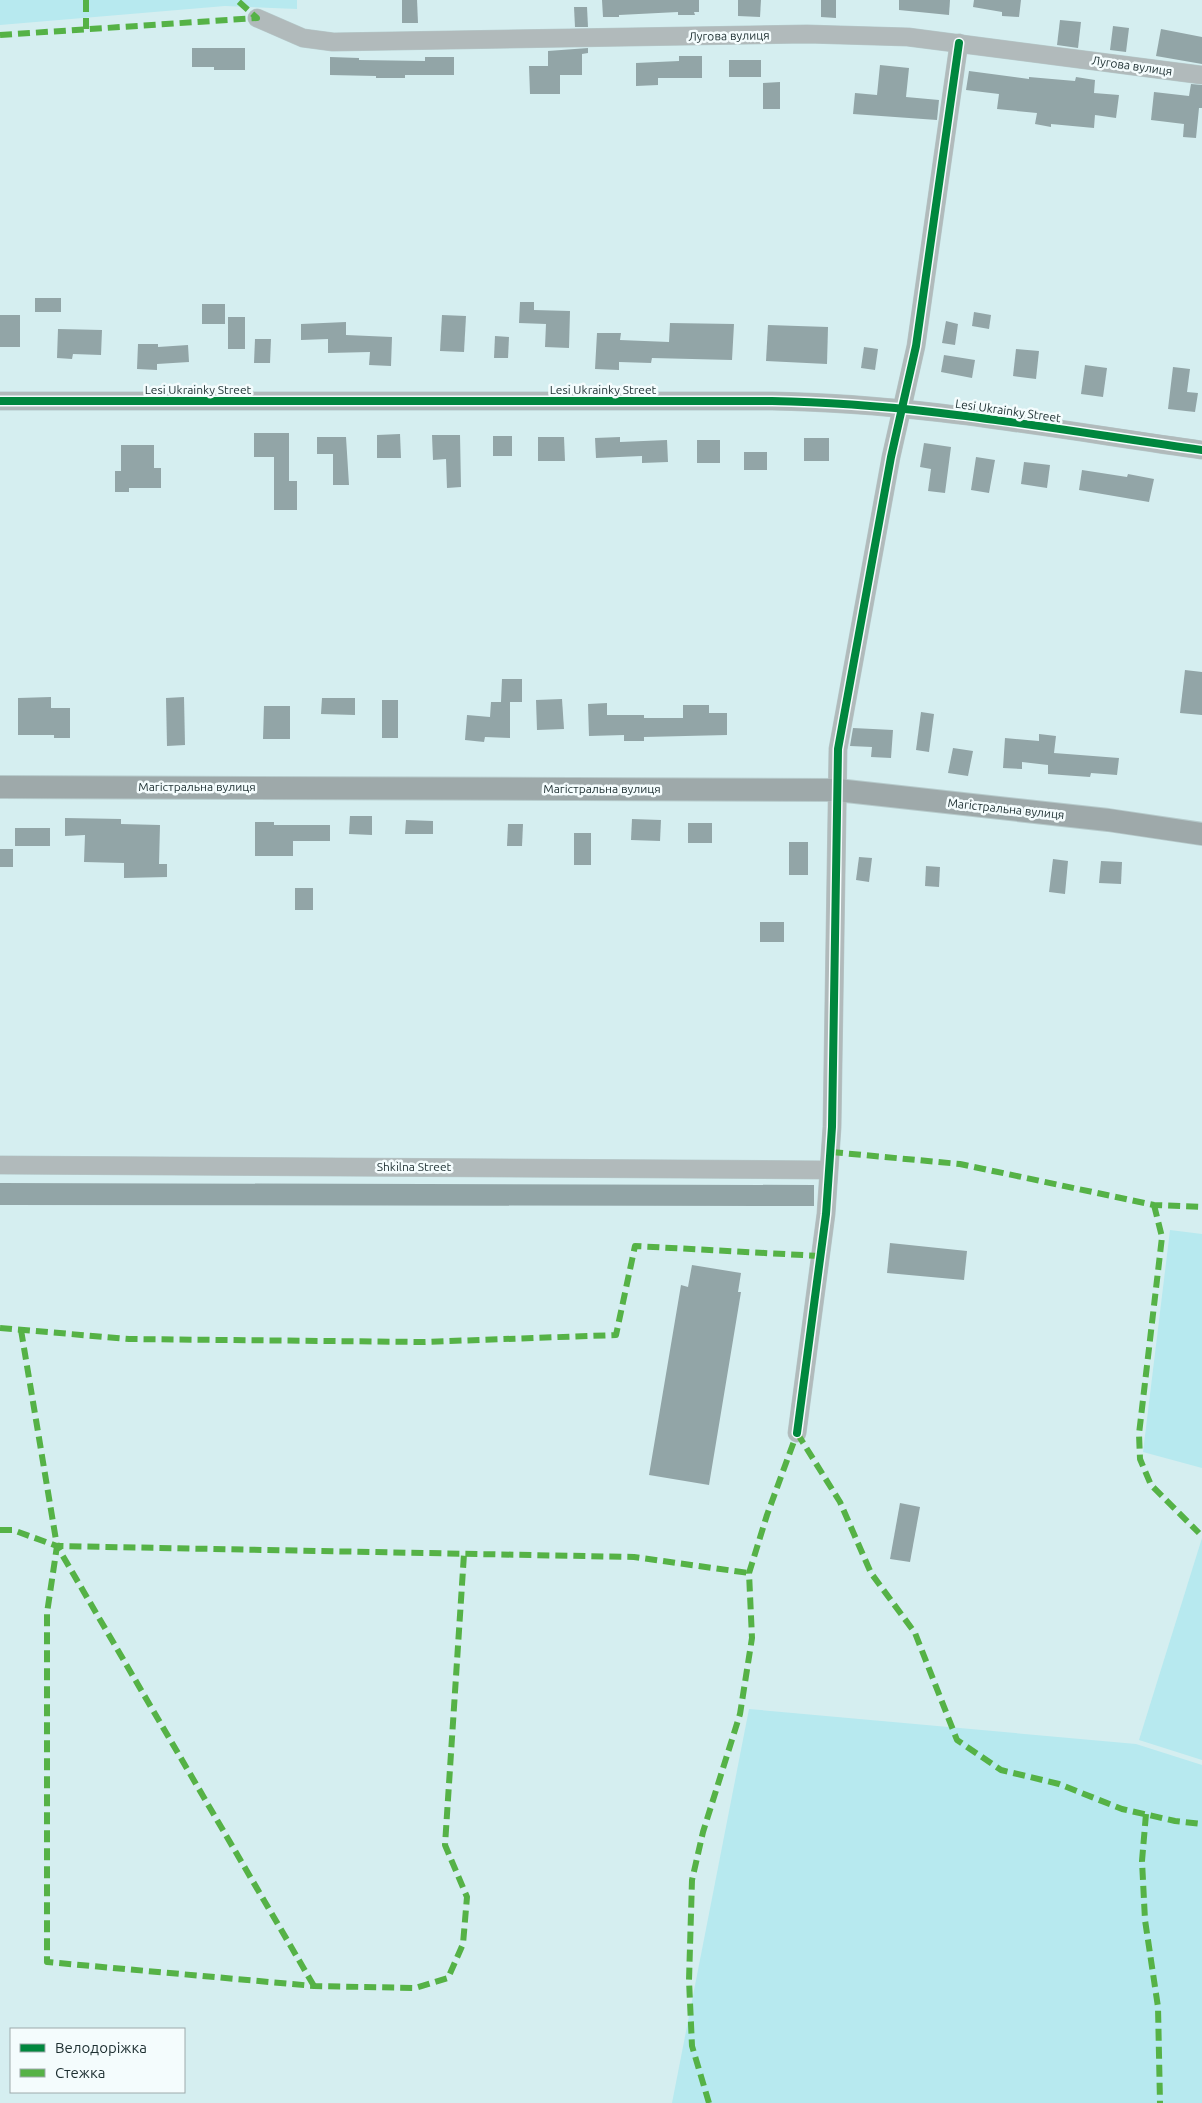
<svg xmlns="http://www.w3.org/2000/svg" width="1202" height="2103" font-family="Ubuntu,sans-serif">
  <style>
    .green { fill: #b7e9ef }
    .building { fill: #92a5a7 }
    .lines { fill: none; stroke-linecap: round; stroke-linejoin: round }
    .minor-casing { stroke: #b6cacb; stroke-width: 19 }
    .major-casing { stroke: #b6cacb; stroke-width: 24 }
    .minor { stroke: #b1babb; stroke-width: 18 }
    .major { stroke: #9ea9aa; stroke-width: 22 }
    .quiet { stroke: #55b246; stroke-width: 6; stroke-dasharray: 12 6; stroke-linecap: butt }
    .cycleway-casing { stroke: #f4fcfd; stroke-width: 11 }
    .cycleway { stroke: #00873e; stroke-width: 8 }
    .labels { text-anchor: middle; stroke-width: 5; stroke-linejoin: round; paint-order: stroke }
    .street-label { font-size: 12px; fill: #1d2f31; stroke: #f4fcfd }
  </style>
  <rect width="100%" height="100%" fill="#d5eef0"/>
  <g class="green">
    <polygon points="0,0 297,0 297,9 225,6 0,25"/>
    <polygon points="1170,1230 1202,1234 1202,1468 1143,1452"/>
    <polygon points="1202,1538 1202,1760 1139,1740"/>
    <polygon points="749,1709 1136,1744 1202,1765 1202,2103 672,2103"/>
  </g>
  <g class="building">
    <polygon points="402,0 417,0 418,23 402,23"/>
    <polygon points="602,0 699,0 699,12 694,12 695,15 678,15 678,12 619,15 619,17 603,17"/>
    <polygon points="738,0 761,0 760,17 738,16"/>
    <polygon points="821,0 836,0 836,18 821,17"/>
    <polygon points="899,0 950,0 949,15 899,10"/>
    <polygon points="974,0 1021,0 1019,17 1002,16 1002,12 973,7"/>
    <polygon points="574,7 587,7 588,27 575,27"/>
    <polygon points="1060,20 1081,22 1078,48 1057,45"/>
    <polygon points="1113,26 1129,28 1126,52 1110,50"/>
    <polygon points="1161,29 1202,37 1202,64 1156,56"/>
    <polygon points="192,48 245,48 245,70 214,70 214,67 192,67"/>
    <polygon points="588,48 588,53 582,54 582,75 560,75 560,94 530,94 529,66 548,66 548,51"/>
    <polygon points="679,56 702,56 702,78 658,78 658,85 636,86 636,63 679,61"/>
    <polygon points="330,57 359,58 359,60 425,61 425,57 454,57 454,75 405,75 405,78 376,78 376,76 330,75"/>
    <rect x="729" y="60" width="32" height="17"/>
    <polygon points="880,65 909,68 906,97 939,100 937,120 853,114 855,93 877,95"/>
    <polygon points="969,71 1029,79 1029,77 1075,81 1076,77 1095,80 1094,93 1119,95 1116,118 1095,115 1094,128 1051,124 1051,127 1035,124 1037,113 997,109 999,94 966,90"/>
    <polygon points="780,82 780,109 763,109 763,83"/>
    <polygon points="1191,84 1202,85 1202,108 1199,108 1196,138 1183,137 1184,124 1151,120 1154,92 1189,96"/>
    <rect x="35" y="298" width="26" height="14"/>
    <polygon points="520,302 534,302 534,310 570,311 569,348 545,347 546,324 519,323"/>
    <rect x="202" y="304" width="23" height="20"/>
    <polygon points="974,312 991,315 989,329 972,326"/>
    <rect x="0" y="315" width="20" height="32"/>
    <polygon points="442,315 466,316 464,352 440,351"/>
    <rect x="228" y="317" width="17" height="32"/>
    <polygon points="946,321 958,324 955,345 942,343"/>
    <polygon points="346,322 346,335 392,337 391,366 369,365 370,352 328,353 328,339 301,340 301,324"/>
    <polygon points="670,323 734,324 732,360 652,358 651,363 619,362 619,370 595,369 597,333 621,333 620,340 669,342"/>
    <polygon points="768,325 828,327 827,364 766,361"/>
    <polygon points="58,329 102,330 101,355 73,354 72,359 57,358"/>
    <polygon points="495,336 509,337 508,358 494,358"/>
    <polygon points="255,339 271,339 270,363 254,363"/>
    <polygon points="138,344 158,344 158,347 188,345 189,362 157,364 157,370 137,369"/>
    <polygon points="864,347 878,349 875,370 861,368"/>
    <polygon points="1016,349 1039,351 1036,379 1013,376"/>
    <polygon points="944,355 975,360 972,378 941,372"/>
    <polygon points="1085,365 1107,368 1103,397 1081,394"/>
    <polygon points="1173,367 1190,369 1187,392 1198,393 1195,412 1168,409"/>
    <polygon points="254,433 289,433 289,481 297,481 297,510 274,510 274,457 254,457"/>
    <polygon points="400,434 401,458 377,458 377,435"/>
    <polygon points="432,435 460,435 461,487 447,488 446,459 433,460"/>
    <rect x="493" y="436" width="19" height="20"/>
    <polygon points="317,437 346,437 349,485 333,485 333,454 317,454"/>
    <polygon points="538,437 564,437 565,461 538,461"/>
    <polygon points="620,437 620,442 667,440 668,462 642,463 642,456 596,458 595,438"/>
    <rect x="804" y="438" width="25" height="23"/>
    <rect x="697" y="440" width="23" height="23"/>
    <polygon points="924,443 951,447 945,493 928,491 931,469 920,467"/>
    <polygon points="121,445 154,445 154,468 161,468 161,488 129,488 129,492 115,492 115,471 121,471"/>
    <rect x="744" y="452" width="23" height="18"/>
    <polygon points="976,457 995,460 989,493 971,490"/>
    <polygon points="1024,462 1050,465 1047,488 1021,484"/>
    <polygon points="1082,470 1127,477 1128,474 1154,479 1149,502 1079,490"/>
    <polygon points="1185,670 1202,672 1202,715 1180,713"/>
    <polygon points="502,679 522,679 522,702 510,702 510,738 485,737 484,742 465,740 467,715 490,717 491,702 501,702"/>
    <polygon points="51,697 51,708 70,708 70,738 54,738 54,735 18,735 18,698"/>
    <polygon points="184,697 185,745 167,746 166,698"/>
    <polygon points="322,698 355,698 355,715 321,714"/>
    <polygon points="562,699 564,729 537,730 536,700"/>
    <rect x="382" y="700" width="16" height="38"/>
    <polygon points="607,703 607,715 644,715 644,718 683,718 683,705 709,705 709,713 727,713 727,735 644,737 644,741 624,741 624,735 589,736 588,704"/>
    <polygon points="264,706 290,706 290,739 263,739"/>
    <polygon points="921,712 934,714 929,752 916,750"/>
    <polygon points="853,728 893,730 891,758 871,757 872,747 850,746"/>
    <polygon points="1039,734 1056,736 1054,753 1119,758 1117,775 1091,773 1090,777 1048,774 1048,765 1022,762 1022,769 1003,768 1005,738 1039,741"/>
    <polygon points="953,748 973,751 968,776 948,773"/>
    <polygon points="350,816 372,816 372,835 349,834"/>
    <polygon points="65,818 121,819 121,824 160,825 159,864 167,864 167,877 124,878 124,863 84,862 85,835 65,836"/>
    <polygon points="632,819 661,820 660,841 631,840"/>
    <polygon points="406,820 433,821 433,834 405,834"/>
    <polygon points="255,822 274,822 274,825 330,825 330,841 293,841 293,856 255,856"/>
    <rect x="688" y="823" width="24" height="20"/>
    <polygon points="508,824 523,824 522,846 507,846"/>
    <rect x="15" y="828" width="35" height="18"/>
    <rect x="574" y="833" width="17" height="32"/>
    <rect x="789" y="842" width="19" height="33"/>
    <rect x="0" y="849" width="13" height="18"/>
    <polygon points="859,857 872,858 869,882 856,880"/>
    <polygon points="1053,859 1068,861 1065,894 1049,892"/>
    <polygon points="1101,861 1122,862 1121,884 1099,883"/>
    <polygon points="926,866 940,867 939,887 925,886"/>
    <rect x="295" y="888" width="18" height="22"/>
    <rect x="760" y="922" width="24" height="20"/>
    <polygon points="0,1183 814,1185 814,1206 0,1205"/>
    <polygon points="890,1243 967,1251 964,1280 887,1273"/>
    <polygon points="692,1265 741,1273 738,1292 741,1292 709,1485 649,1475 681,1285 688,1287"/>
    <polygon points="900,1503 920,1507 910,1562 890,1559"/>
  </g>
  <g class="lines">
    <g class="minor-casing">
      <g id="minor">
        <polyline points="257,18 303,38 333,42 807,34 908,37 1202,75"/>
        <path d="M0,401H772C916,403 1059,430 1202,450"/>
        <polyline points="0,1165 828,1170"/>
        <polyline points="797,1433 826,1214 832,1127 838,749 891,457 916,346 959,43"/>
      </g>
    </g>
    <g class="major-casing">
      <polyline id="major" points="0,787 837,790 1108,820 1202,834"/>
    </g>
    <use href="#minor" class="minor"/>
    <use href="#major" class="major"/>
    <g class="quiet">
      <polyline points="86,0 86,29"/>
      <polyline points="0,35 257,18 237,0"/>
      <polyline points="831,1152 960,1164 1154,1205 1202,1207"/>
      <polyline points="1154,1205 1162,1237 1139,1434 1140,1459 1151,1485 1199,1533"/>
      <polyline points="0,1328 129,1339 423,1342 616,1335 635,1246 820,1256"/>
      <polyline points="21,1330 57,1546 47,1613 47,1962 314,1986 415,1988 448,1978 463,1944 467,1897 445,1845 464,1554"/>
      <polyline points="797,1433 840,1502 871,1573 915,1633 957,1740 1001,1770 1059,1784 1122,1809 1175,1821 1202,1824"/>
      <polyline points="0,1530 13,1530 57,1546"/>
      <polyline points="1146,1814 1142,1861 1145,1920 1158,2007 1160,2103"/>
      <polyline points="314,1986 57,1546 634,1557 749,1573"/>
      <polyline points="709,2103 692,2046 689,1980 692,1880 703,1832 740,1714 752,1638 749,1573 767,1515 797,1433"/>
    </g>
    <g class="cycleway-casing">
      <g id="cycleway">
        <path d="M0,401H772C916,403 1059,430 1202,450"/>
        <polyline points="797,1433 826,1214 832,1127 838,749 891,457 916,346 959,43"/>
      </g>
    </g>
    <use href="#cycleway" class="cycleway"/>
  </g>
  <g class="labels">
    <g class="street-label">
      <text transform="translate(729 36) rotate(-1)" y="4">Лугова вулиця</text>
      <text transform="translate(1132 66) rotate(8)" y="4">Лугова вулиця</text>
      <text x="198" y="394">Lesi Ukrainky Street</text>
      <text x="603" y="394">Lesi Ukrainky Street</text>
      <text transform="translate(1008 411) rotate(8)" y="4">Lesi Ukrainky Street</text>
      <text x="197" y="791">Магістральна вулиця</text>
      <text x="602" y="793">Магістральна вулиця</text>
      <text transform="translate(1006 809) rotate(6)" y="4">Магістральна вулиця</text>
      <text x="414" y="1171">Shkilna Street</text>
    </g>
  </g>
  <rect x="10" y="2028" width="175" height="65" fill="#f4fcfd" stroke="#9eaaab"/>
  <rect x="20" y="2044" width="25" height="8" fill="#00873e" stroke="#9eaaab"/>
  <text x="55" y="2053" font-size="15" fill="#1d2f31">Велодоріжка</text>
  <rect x="20" y="2069" width="25" height="8" fill="#55b246" stroke="#9eaaab"/>
  <text x="55" y="2078" font-size="15" fill="#1d2f31">Стежка</text>
</svg>
